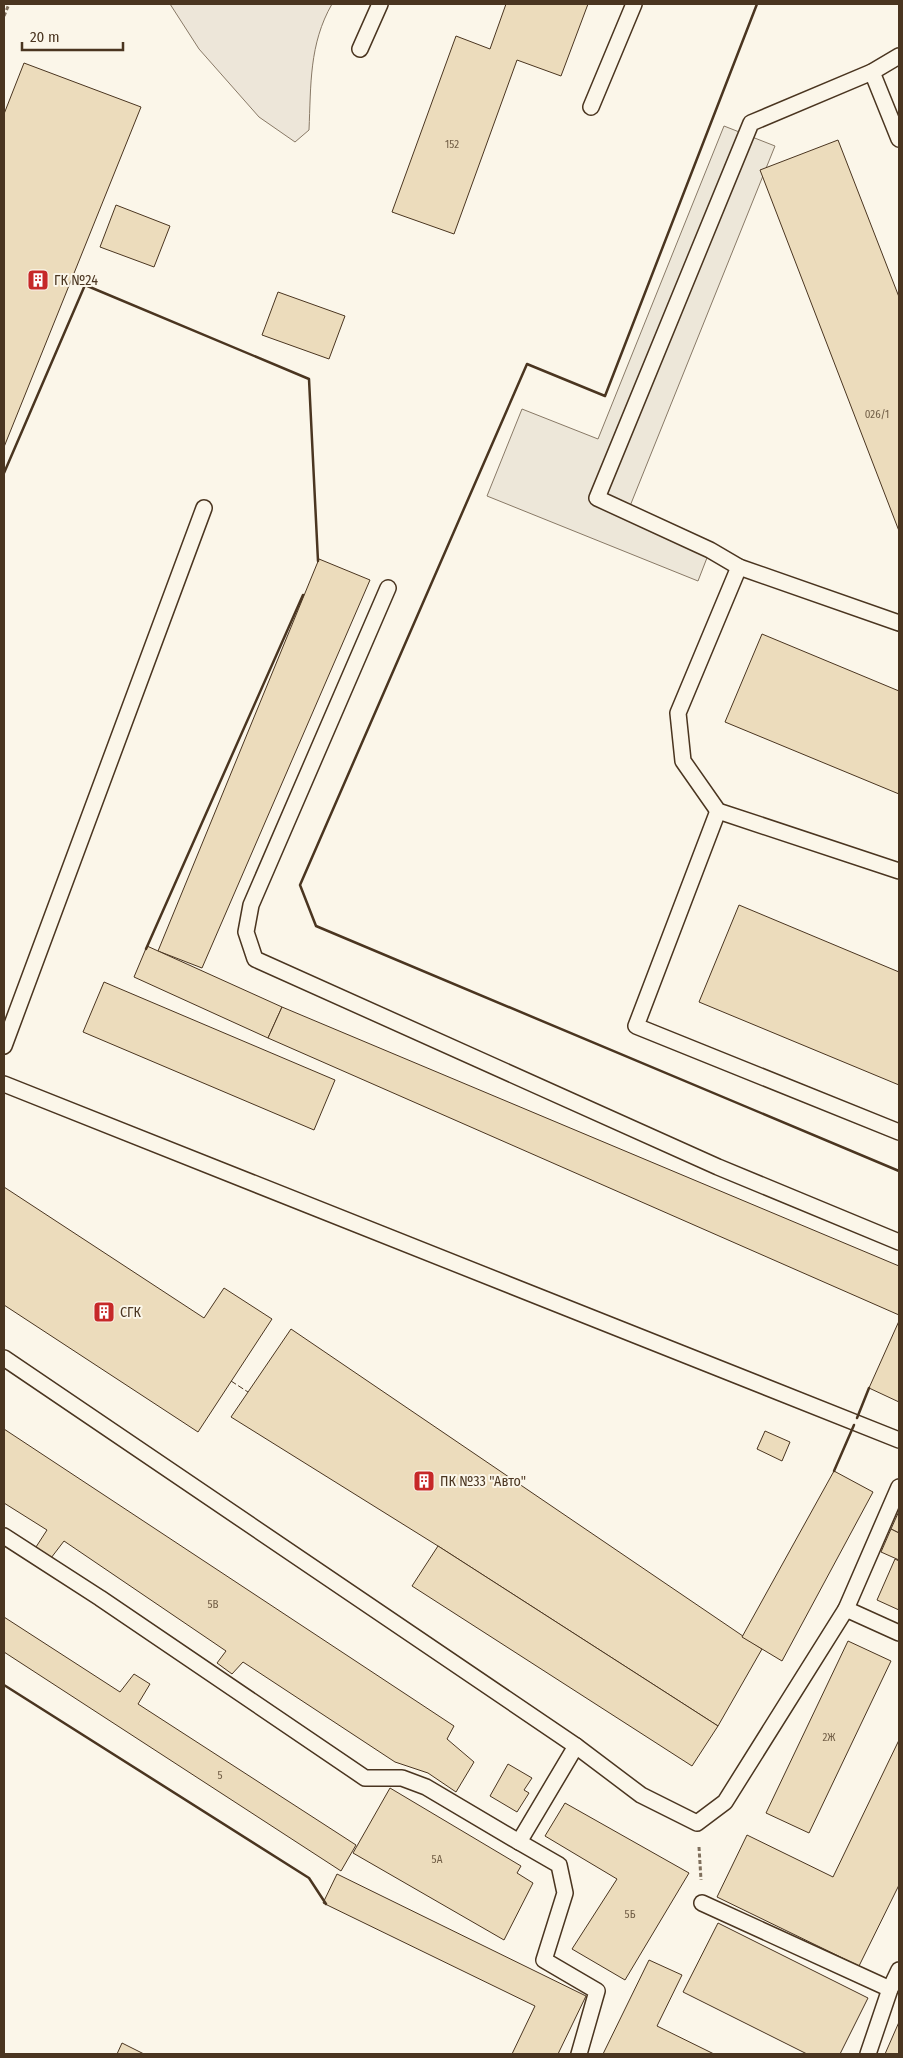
<svg xmlns="http://www.w3.org/2000/svg" width="903" height="2058" font-family="'Fira Sans Condensed',sans-serif">
  <style>
    .green { fill: #ede6d9; stroke: #887966 }
    .parking { fill: #ede7d9; stroke: #887966 }
    .building { fill: #ecdcbc; stroke: #4a3520 }
    .lines { fill: none; stroke-linecap: round; stroke-linejoin: round }
    .service-casing { stroke: #4a3520; stroke-width: 18 }
    .path { stroke: #7f6f5c; stroke-width: 3; stroke-dasharray: 4 2.5; stroke-linecap: butt }
    .service { stroke: #fbf6e9; stroke-width: 15 }
    .fence { stroke: #4a3520; stroke-width: 1; stroke-dasharray: 6 2.5; stroke-linecap: butt }
    .wall { stroke: #4a3520; stroke-width: 2.5 }
    .labels { text-anchor: middle; stroke-width: 4; stroke-linejoin: round; paint-order: stroke }
    .number-label { font-size: 11px; fill: #725f47 }
    .poi-label { font-size: 14px; fill: #4a3520; stroke: #fbf6e9; text-anchor: start }
  </style>
  <rect width="100%" height="100%" fill="#fbf6e9"/>
  <path class="green" d="M170,4H332C309,44 311,85 309,130L295,142L259,117L199,49Z"/>
  <polygon class="parking" points="724,126 775,146 626,516 710,550 698,581 487,496 522,409 598,439"/>
  <g class="building">
    <polygon points="506,4 588,4 561,76 517,60 454,234 392,212 456,36 490,49"/>
    <polygon points="24,63 141,107 4,447 4,114"/>
    <polygon points="838,140 899,297 899,531 760,170"/>
    <polygon points="116,205 170,226 154,267 100,247"/>
    <polygon points="278,292 345,316 329,359 262,335"/>
    <polygon points="319,559 370,580 202,968 158,951"/>
    <polygon points="762,634 899,691 899,794 725,722"/>
    <polygon points="739,905 899,972 899,1085 699,1002"/>
    <polygon points="147,946 282,1007 268,1038 134,977"/>
    <polygon points="104,982 335,1080 314,1130 83,1032"/>
    <polygon points="282,1007 899,1266 899,1315 268,1038"/>
    <polygon points="4,1187 204,1318 224,1288 272,1319 198,1432 4,1305"/>
    <polygon points="899,1321 899,1402 869,1388"/>
    <polygon points="291,1329 762,1649 718,1726 438,1546 231,1417"/>
    <polygon points="4,1429 454,1726 447,1739 474,1762 456,1792 428,1773 395,1762 243,1662 232,1674 217,1663 226,1651 64,1541 51,1558 36,1547 47,1530 4,1503"/>
    <polygon points="765,1431 790,1442 782,1461 757,1449"/>
    <polygon points="834,1471 873,1492 782,1661 742,1637"/>
    <polygon points="899,1511 899,1533 891,1529"/>
    <polygon points="891,1529 899,1533 899,1560 881,1552"/>
    <polygon points="438,1546 718,1726 692,1766 412,1586"/>
    <polygon points="895,1559 899,1561 899,1610 877,1600"/>
    <polygon points="4,1617 120,1692 134,1674 150,1684 138,1704 356,1845 341,1871 4,1652"/>
    <polygon points="848,1641 891,1661 809,1833 766,1813"/>
    <polygon points="899,1740 899,1885 859,1966 717,1897 747,1835 833,1877"/>
    <polygon points="508,1764 532,1778 524,1790 529,1793 517,1812 490,1796"/>
    <polygon points="390,1788 521,1866 517,1873 533,1883 504,1940 353,1853"/>
    <polygon points="565,1803 689,1873 625,1980 572,1949 617,1879 545,1836"/>
    <polygon points="337,1874 586,1996 558,2054 512,2054 535,2006 323,1903"/>
    <polygon points="718,1923 868,1998 840,2054 807,2054 683,1992"/>
    <polygon points="649,1960 682,1975 657,2026 714,2054 603,2054"/>
    <polygon points="899,2022 899,2054 885,2054"/>
    <polygon points="122,2043 144,2054 117,2054"/>
  </g>
  <g class="lines">
    <g class="service-casing">
      <g id="service">
        <polyline points="360,49 380,4"/>
        <polyline points="899,56 872,72 751,123 597,498 710,550 739,567 899,623"/>
        <polyline points="872,72 899,139"/>
        <polyline points="591,107 634,4"/>
        <polyline points="739,567 678,713 683,761 718,811 899,871"/>
        <polyline points="388,588 251,905 246,932 255,959 718,1167 899,1242"/>
        <polyline points="718,811 636,1026 899,1132"/>
        <polyline points="4,1046 204,508"/>
        <polyline points="4,1084 899,1440"/>
        <polyline points="4,1358 576,1746 641,1795 697,1823 725,1802 846,1609 899,1487"/>
        <polyline points="4,1536 100,1598 365,1778 402,1778 426,1787 519,1842 576,1746"/>
        <polyline points="846,1609 899,1633"/>
        <polyline points="519,1842 559,1865 565,1893 544,1960 597,1991 579,2054"/>
        <polyline points="702,1903 890,1989"/>
        <polyline points="868,2054 890,1989 899,1970"/>
      </g>
    </g>
    <g class="path">
      <polyline points="4,16 9,4"/>
      <polyline points="699,1847 701,1880"/>
    </g>
    <use href="#service" class="service"/>
    <polyline class="fence" points="231,1381 248,1392"/>
    <g class="wall">
      <polyline points="757,4 605,396 527,364 300,885 316,926 899,1171"/>
      <polyline points="4,473 85,285 309,379 318,561"/>
      <polyline points="146,949 303,595"/>
      <polyline points="857,1418 869,1388"/>
      <polyline points="834,1471 854,1425"/>
      <polyline points="4,1685 309,1878 326,1904"/>
    </g>
  </g>
  <defs>
    <g id="building-square" transform="scale(1.125)"><rect x="-9" y="-9" width="18" height="18" rx="4" fill="#c62828" stroke="#fbf6e9"/><path d="M-4-6H4V6H1V3H-1V6H-4ZM-2.5-4.3h1.7v1.8h-1.7ZM.8-4.3h1.7v1.8H.8ZM-2.5-1h1.7V.8h-1.7ZM.8-1h1.7V.8H.8Z" fill="#fff"/></g>
  </defs>
  <g fill-rule="evenodd">
    <use href="#building-square" x="38" y="280"/>
    <use href="#building-square" x="104" y="1312"/>
    <use href="#building-square" x="424" y="1481"/>
  </g>
  <g class="labels">
    <g class="number-label">
      <text x="452" y="148">152</text>
      <text x="877" y="418">026/1</text>
      <text x="213" y="1608">5В</text>
      <text x="829" y="1741">2Ж</text>
      <text x="220" y="1779">5</text>
      <text x="437" y="1863">5А</text>
      <text x="630" y="1918">5Б</text>
    </g>
    <g class="poi-label">
      <text x="54" y="285">ГК №24</text>
      <text x="120" y="1317">СГК</text>
      <text x="440" y="1486">ПК №33 "Авто"</text>
    </g>
  </g>
  <rect width="903" height="2058" fill="none" stroke="#4a3520" stroke-width="10"/>
  <path d="M22 42v8h101v-8" fill="none" stroke="#4a3520" stroke-width="2.5"/>
  <text x="30" y="42" font-size="15" fill="#4a3520" stroke="#fbf6e9" stroke-width="4" paint-order="stroke">20 m</text>
</svg>
